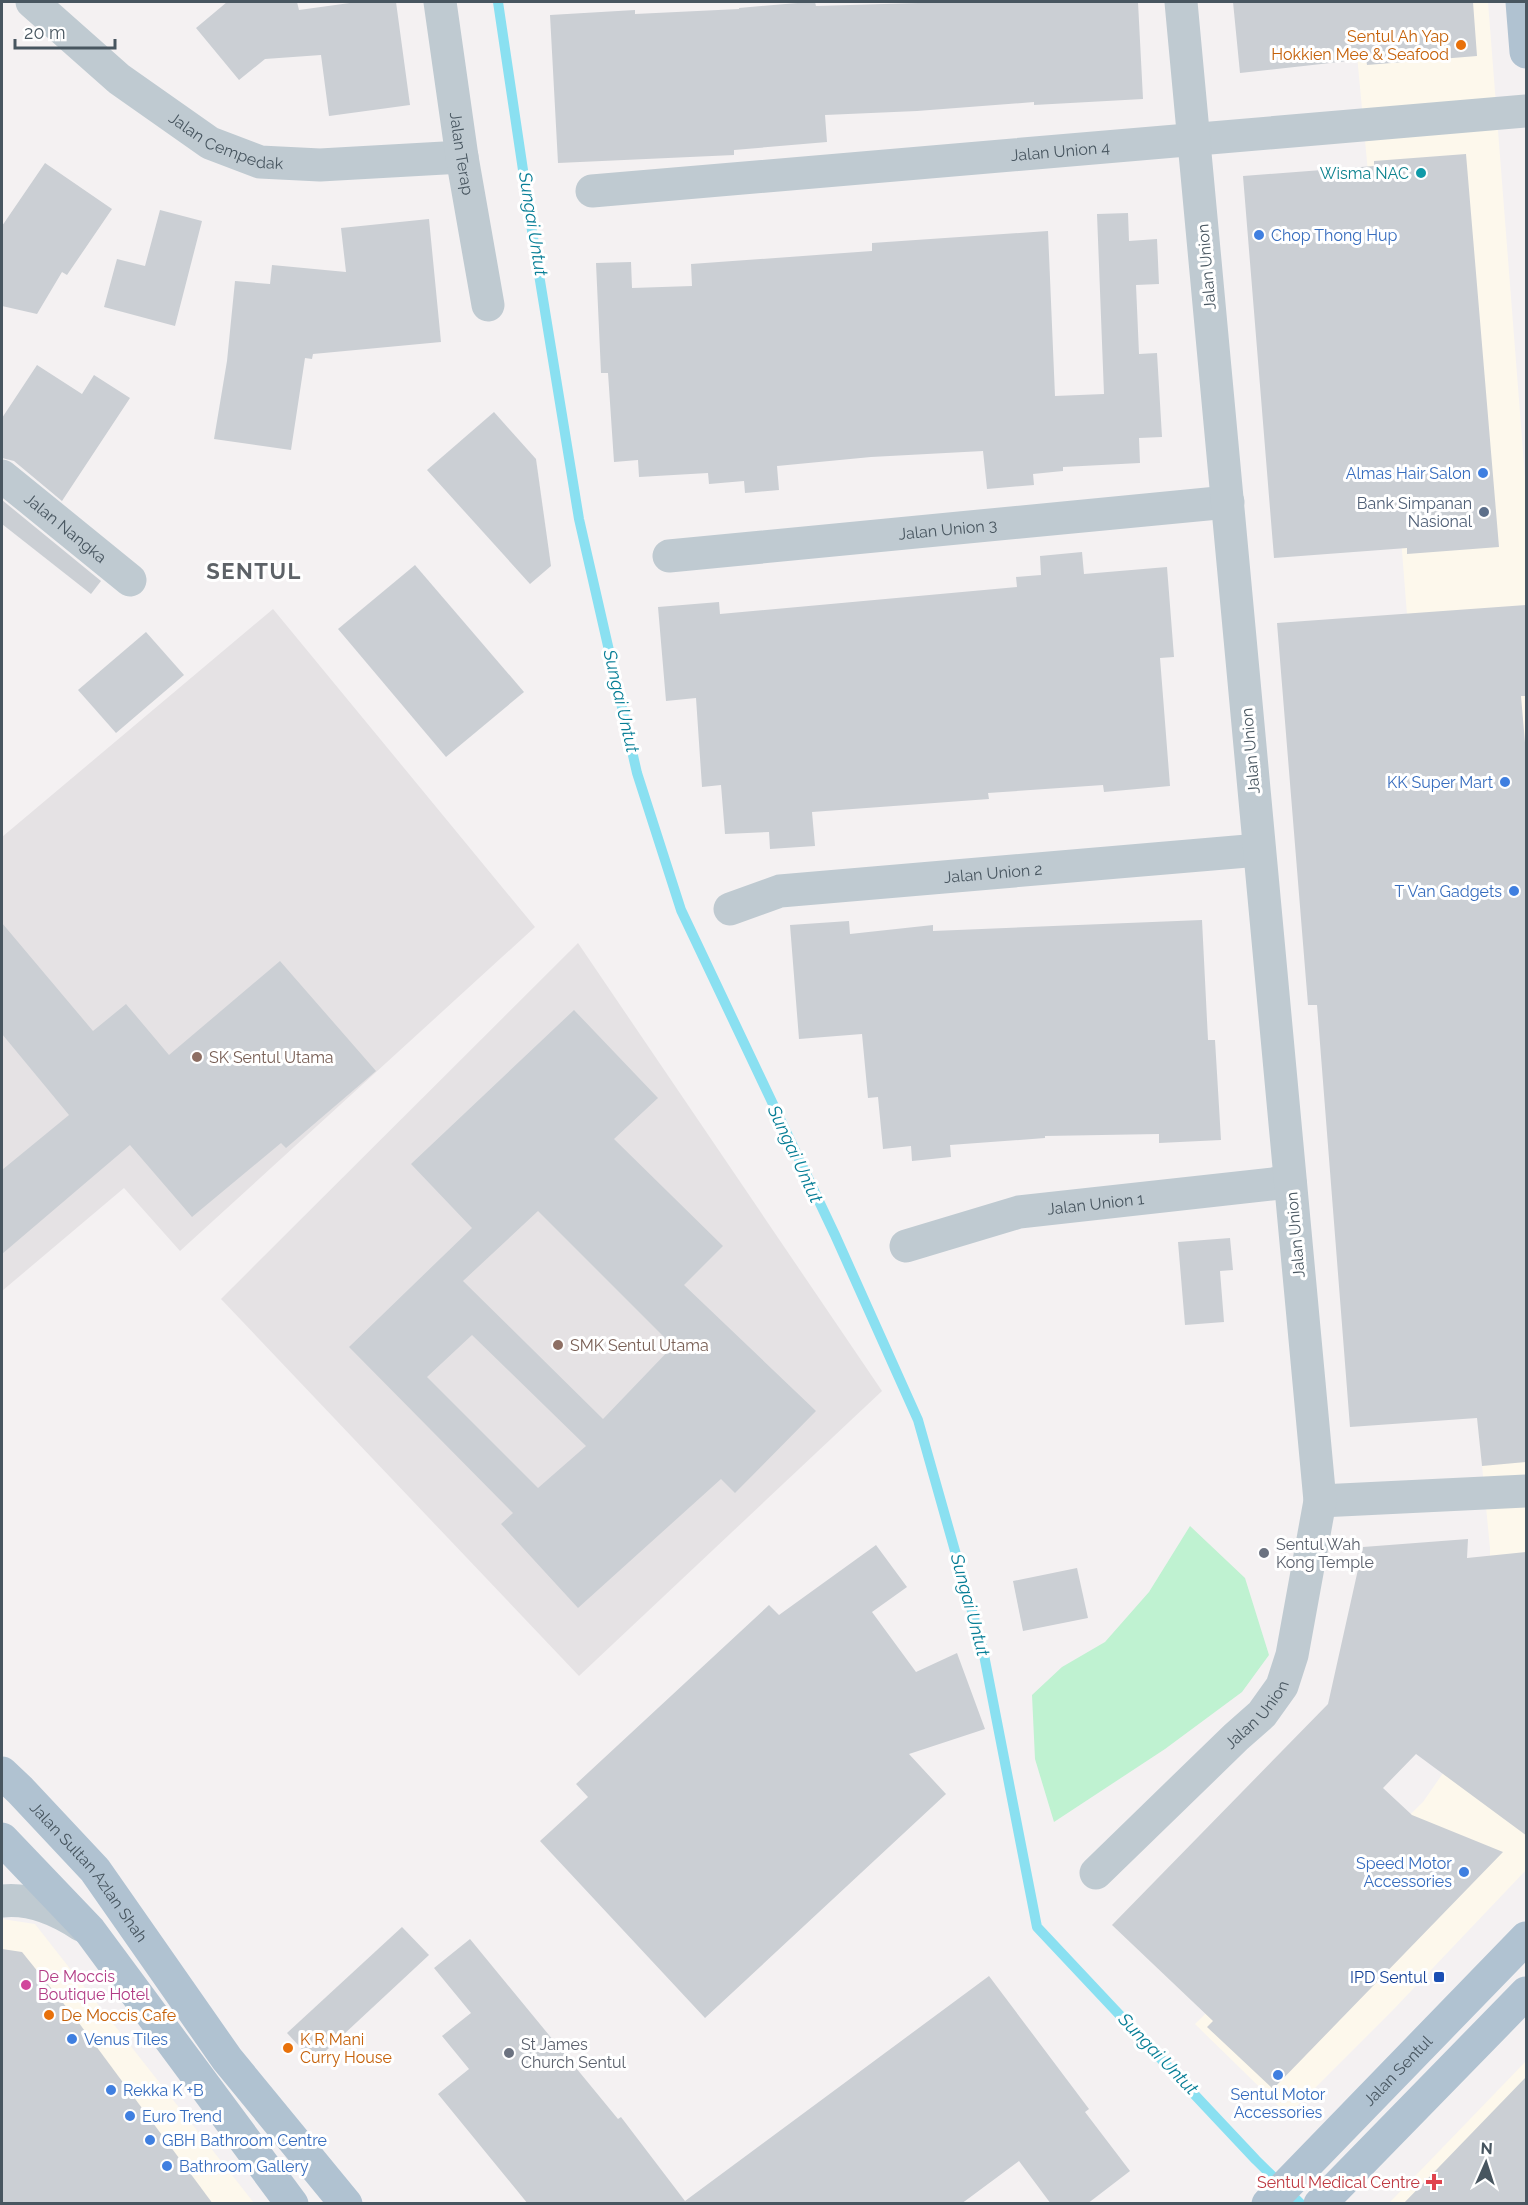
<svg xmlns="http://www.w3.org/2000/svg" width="1528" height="2205" font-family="Raleway,sans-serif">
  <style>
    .commercial { fill: #fdf8ec }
    .education { fill: #e5e2e4 }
    .green { fill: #bff2d1 }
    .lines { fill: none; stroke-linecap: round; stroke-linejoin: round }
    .stream { stroke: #8ae0f1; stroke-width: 10 }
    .building { fill: #cbcfd4; fill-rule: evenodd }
    .minor { stroke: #bfcad1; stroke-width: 33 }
    .primary { stroke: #b0c2d1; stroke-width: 33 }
    .food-dot { fill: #e8710a; stroke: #fff; stroke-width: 2 }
    .culture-dot { fill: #0f9aa8; stroke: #fff; stroke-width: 2 }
    .shop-dot { fill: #3f7fe0; stroke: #fff; stroke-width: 2 }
    .service-dot { fill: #5c6f8a; stroke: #fff; stroke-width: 2 }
    .education-dot { fill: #8d6e63; stroke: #fff; stroke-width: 2 }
    .worship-dot { fill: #6b7280; stroke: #fff; stroke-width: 2 }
    .transit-dot { fill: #1a4fb4; stroke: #fff; stroke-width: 2 }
    .hotel-dot { fill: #d1479c; stroke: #fff; stroke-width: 2 }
    .health-dot { fill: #e0444e; stroke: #fff; stroke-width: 2 }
    .labels { text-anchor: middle; stroke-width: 6; stroke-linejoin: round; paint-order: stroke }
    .food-label { font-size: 16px; fill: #c56008; stroke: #fff; text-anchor: start }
    .street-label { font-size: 16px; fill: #485660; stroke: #fff }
    .culture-label { font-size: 16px; fill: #0d838f; stroke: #fff; text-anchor: end }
    .shop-label { font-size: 16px; fill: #366cbe; stroke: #fff; text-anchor: start }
    .service-label { font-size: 16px; fill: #4e5e75; stroke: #fff; text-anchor: end }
    .education-label { font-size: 16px; fill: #785e54; stroke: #fff; text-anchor: start }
    .worship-label { font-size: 16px; fill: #5b616d; stroke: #fff; text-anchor: start }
    .hotel-label { font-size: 16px; fill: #b23c85; stroke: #fff; text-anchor: start }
    .transit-label { font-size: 16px; fill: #164399; stroke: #fff; text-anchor: end }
    .health-label { font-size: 16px; fill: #be3a42; stroke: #fff; text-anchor: end }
    .water-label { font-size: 18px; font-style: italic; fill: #077e96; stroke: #fff }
    .district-label { font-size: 22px; font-weight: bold; letter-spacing: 1.5px; fill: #5d6267; stroke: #fff }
  </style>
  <rect width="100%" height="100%" fill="#f4f1f2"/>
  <g class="commercial">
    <polygon points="1352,2 1488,2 1526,490 1526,1870 1392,2011 1288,2115 1195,2024 1423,1802 1457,1753 1490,1650 1490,1548 1438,1010 1394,449"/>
    <polygon points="2,1919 35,1924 254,2203 2,2204"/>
    <polygon points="1526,2061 1526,2203 1389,2203"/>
  </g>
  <g class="education">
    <polygon points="273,609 535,927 180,1251 124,1188 2,1291 2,837"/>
    <polygon points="578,943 882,1391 579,1676 221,1299"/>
  </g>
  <polygon class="green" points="1190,1526 1245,1578 1269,1655 1242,1692 1165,1749 1054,1822 1035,1759 1032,1695 1062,1667 1105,1642 1149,1592"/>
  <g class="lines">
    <polyline class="stream" points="498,2 534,244 579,519 637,773 681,910 835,1235 918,1420 983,1650 1037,1927 1256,2160 1301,2204"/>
  </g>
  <g class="building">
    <polygon points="227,2 297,2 299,10 357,2 396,2 410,105 329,116 321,55 265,59 239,80 196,28"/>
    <polygon points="809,2 815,2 816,6 952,2 1138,2 1143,99 1034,105 1034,102 917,111 825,115 827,142 734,150 734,155 558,163 550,15 635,10 635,14 739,9 739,8"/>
    <polygon points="1233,2 1473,2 1477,56 1367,65 1366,59 1240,73"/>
    <polygon points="1466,154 1499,547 1407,554 1407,548 1274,558 1243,176 1374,166 1374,161"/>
    <polygon points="45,163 112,209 67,275 62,272 37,314 2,306 2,226"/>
    <polygon points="160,210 202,221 175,326 104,307 117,259 145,266"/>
    <polygon points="1128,213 1129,241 1157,239 1159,284 1136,285 1139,354 1157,353 1162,437 1139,438 1140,463 1063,467 1063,471 1033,474 1034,485 987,489 983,451 871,457 777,466 779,490 745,493 744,481 709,484 708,473 639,477 638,460 614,462 608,373 601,373 596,263 631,262 632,288 692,286 691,264 872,251 872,243 1048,231 1055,396 1104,394 1097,214"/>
    <polygon points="429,219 441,342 313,354 312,359 305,358 291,450 214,439 227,361 235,281 270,284 272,265 346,272 341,228"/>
    <polygon points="37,365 82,394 94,375 130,398 62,501 14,461 2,458 2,418"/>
    <polygon points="494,412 536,459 551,566 530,584 427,470"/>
    <polygon points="2,500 101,581 91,594 2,524"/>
    <polygon points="1082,552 1084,574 1167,567 1174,657 1160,658 1170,786 1104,792 1103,785 988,793 989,799 812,812 815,846 770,849 769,832 725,834 721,785 702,787 696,698 666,701 658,607 719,602 720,614 1017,587 1016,577 1041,575 1040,556"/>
    <polygon points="415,565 524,692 446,757 338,629"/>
    <polygon points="1527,605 1527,696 1521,696 1527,766 1527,1462 1482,1466 1477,1418 1350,1427 1317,1005 1308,1005 1277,623"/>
    <polygon points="146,632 184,675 116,733 78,690"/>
    <polygon points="1202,920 1208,1040 1215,1040 1221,1140 1159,1143 1159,1134 1045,1136 1045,1138 950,1145 951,1157 912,1161 911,1146 883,1149 878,1097 868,1098 862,1034 799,1039 790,925 849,921 850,934 933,925 933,931"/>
    <polygon points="2,923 93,1031 126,1004 169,1055 280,961 376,1071 286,1148 281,1143 192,1217 130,1145 2,1254 2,1170 69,1115 2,1034"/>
    <path d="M574,1010L658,1098L614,1139L723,1246L684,1285L816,1411L735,1493L721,1479L578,1608L501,1524L513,1513L349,1347L472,1228L411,1164ZM538,1211L673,1346L603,1419L463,1281ZM472,1335L586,1446L538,1488L427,1377Z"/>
    <polygon points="1230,1238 1233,1270 1220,1271 1224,1322 1185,1325 1178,1242"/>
    <polygon points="1468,1539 1467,1558 1527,1552 1527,1836 1416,1754 1383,1788 1412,1815 1503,1852 1273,2089 1207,2027 1213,2021 1112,1925 1328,1704 1363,1547"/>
    <polygon points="876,1545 907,1587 872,1612 916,1672 957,1653 985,1729 909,1754 946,1794 705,2018 540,1841 588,1797 576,1784 769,1605 779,1615"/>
    <polygon points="1077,1568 1088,1618 1023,1631 1013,1581"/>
    <polygon points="402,1927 429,1955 314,2062 287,2033"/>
    <polygon points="470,1939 618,2119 621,2117 685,2201 989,1976 1089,2109 1085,2112 1130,2171 1087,2204 1051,2204 1019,2161 961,2204 528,2204 438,2094 469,2069 442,2036 471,2013 434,1968"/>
    <polygon points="2,1949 22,1952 76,2019 213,2204 2,2204"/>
    <polygon points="1527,2076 1527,2204 1403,2204 1438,2168"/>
  </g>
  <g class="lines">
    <g class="minor">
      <path id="s1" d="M32,2L119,79L210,143L260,162L320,165L462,157"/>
      <path id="s2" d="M440,2L462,157L488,305"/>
      <path id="s3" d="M592,191L1526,111"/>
      <path id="s4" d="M2,476L130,580"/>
      <path id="s5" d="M669,556L1228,502"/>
      <path id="s6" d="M730,909L780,891L1259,850"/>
      <path id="s7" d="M906,1246L1019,1212L1290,1182"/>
      <polyline points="1320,1501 1526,1491"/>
      <path id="s8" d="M1096,1873L1236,1737L1262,1714L1282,1686L1292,1655L1320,1501L1181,2"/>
      <path d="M2,1901C31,1898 57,1909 81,1925"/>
    </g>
    <g class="primary">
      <polyline points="1522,2 1526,52"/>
      <path id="s9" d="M2,1773L20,1790L95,1870L227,2059L346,2204"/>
      <polyline points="2,1839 90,1931 292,2204"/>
      <path id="s10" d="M1268,2204L1526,1938"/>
      <polyline points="1320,2204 1526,1993"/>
    </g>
  </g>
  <g class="food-dot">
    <circle cx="1461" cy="45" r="6"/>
    <circle cx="49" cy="2015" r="6"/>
    <circle cx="288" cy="2048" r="6"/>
  </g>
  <circle class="culture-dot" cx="1421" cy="173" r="6"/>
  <g class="shop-dot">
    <circle cx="1259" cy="235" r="6"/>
    <circle cx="1483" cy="473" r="6"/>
    <circle cx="1505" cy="782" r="6"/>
    <circle cx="1514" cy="891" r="6"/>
    <circle cx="1464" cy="1872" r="6"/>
    <circle cx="72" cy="2039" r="6"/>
    <circle cx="1278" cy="2075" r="6"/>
    <circle cx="111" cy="2090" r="6"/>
    <circle cx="130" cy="2116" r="6"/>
    <circle cx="150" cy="2140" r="6"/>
    <circle cx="167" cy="2166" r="6"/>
  </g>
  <circle class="service-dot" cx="1484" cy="512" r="6"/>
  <g class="education-dot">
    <circle cx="197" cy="1057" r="6"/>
    <circle cx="558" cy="1345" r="6"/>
  </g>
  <g class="worship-dot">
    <circle cx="1264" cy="1553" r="6"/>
    <circle cx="509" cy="2053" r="6"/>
  </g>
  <rect class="transit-dot" x="1433" y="1971" width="12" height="12" rx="3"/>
  <circle class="hotel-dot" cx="26" cy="1985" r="6"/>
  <path class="health-dot" d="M1431 2173h6v6h6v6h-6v6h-6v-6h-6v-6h6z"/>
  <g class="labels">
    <g class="food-label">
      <text x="1449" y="42" text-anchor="end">Sentul Ah Yap<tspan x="1449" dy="18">Hokkien Mee &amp; Seafood</tspan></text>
      <text x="61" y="2021">De Moccis Cafe</text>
      <text x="300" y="2045">K R Mani<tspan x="300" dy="18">Curry House</tspan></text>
    </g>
    <g class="street-label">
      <text dy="6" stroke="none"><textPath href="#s1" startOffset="242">Jalan Cempedak</textPath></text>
      <text dy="6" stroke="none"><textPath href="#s3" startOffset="470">Jalan Union 4</textPath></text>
      <text dy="6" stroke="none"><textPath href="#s2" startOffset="153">Jalan Terap</textPath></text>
      <text transform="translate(1206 267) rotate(-95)" y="6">Jalan Union</text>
      <text dy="6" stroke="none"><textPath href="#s4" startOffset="82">Jalan Nangka</textPath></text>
      <text dy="6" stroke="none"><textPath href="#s5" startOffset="280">Jalan Union 3</textPath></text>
      <text transform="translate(1250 751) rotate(-95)" y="6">Jalan Union</text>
      <text dy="6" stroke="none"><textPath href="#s6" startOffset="267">Jalan Union 2</textPath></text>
      <text dy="6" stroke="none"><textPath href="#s7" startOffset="195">Jalan Union 1</textPath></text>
      <text transform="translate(1295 1235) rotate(-95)" y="6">Jalan Union</text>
      <text dy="6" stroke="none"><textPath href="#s8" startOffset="226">Jalan Union</textPath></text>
      <text dy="6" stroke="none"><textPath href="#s9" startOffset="132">Jalan Sultan Azlan Shah</textPath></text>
      <text dy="6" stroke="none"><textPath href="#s10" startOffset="186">Jalan Sentul</textPath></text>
    </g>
    <g class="culture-label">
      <text x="1409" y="179">Wisma NAC</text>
    </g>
    <g class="shop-label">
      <text x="1271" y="241">Chop Thong Hup</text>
      <text x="1471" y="479" text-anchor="end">Almas Hair Salon</text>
      <text x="1493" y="788" text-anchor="end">KK Super Mart</text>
      <text x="1502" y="897" text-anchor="end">T Van Gadgets</text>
      <text x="1452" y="1869" text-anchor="end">Speed Motor<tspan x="1452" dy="18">Accessories</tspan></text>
      <text x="84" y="2045">Venus Tiles</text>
      <text x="123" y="2096">Rekka K +B</text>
      <text x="1278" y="2100" text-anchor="middle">Sentul Motor<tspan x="1278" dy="18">Accessories</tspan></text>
      <text x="142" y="2122">Euro Trend</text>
      <text x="162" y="2146">GBH Bathroom Centre</text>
      <text x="179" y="2172">Bathroom Gallery</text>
    </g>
    <g class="service-label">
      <text x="1472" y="509">Bank Simpanan<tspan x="1472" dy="18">Nasional</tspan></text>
    </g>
    <g class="education-label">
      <text x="209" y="1063">SK Sentul Utama</text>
      <text x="570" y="1351">SMK Sentul Utama</text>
    </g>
    <g class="worship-label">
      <text x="1276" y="1550">Sentul Wah<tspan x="1276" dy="18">Kong Temple</tspan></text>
      <text x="521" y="2050">St James<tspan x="521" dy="18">Church Sentul</tspan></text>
    </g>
    <g class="hotel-label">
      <text x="38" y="1982">De Moccis<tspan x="38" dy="18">Boutique Hotel</tspan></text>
    </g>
    <g class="transit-label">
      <text x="1427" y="1983">IPD Sentul</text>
    </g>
    <g class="health-label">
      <text x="1420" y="2188">Sentul Medical Centre</text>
    </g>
    <g class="water-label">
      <text transform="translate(533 224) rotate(81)" y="6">Sungai Untut</text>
      <text transform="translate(621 701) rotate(77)" y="6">Sungai Untut</text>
      <text transform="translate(795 1154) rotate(65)" y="6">Sungai Untut</text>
      <text transform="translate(970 1605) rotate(75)" y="6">Sungai Untut</text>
      <text transform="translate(1158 2054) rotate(46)" y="6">Sungai Untut</text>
    </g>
    <g class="district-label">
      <text x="254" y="579">SENTUL</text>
    </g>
  </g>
  <rect width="1528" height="2205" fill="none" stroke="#485660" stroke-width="6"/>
  <g transform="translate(1486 2163) rotate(3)" stroke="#ffffff" stroke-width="4.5" paint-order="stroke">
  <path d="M0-4.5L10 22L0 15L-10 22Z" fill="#485660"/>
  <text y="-9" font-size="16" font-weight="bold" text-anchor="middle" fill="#485660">N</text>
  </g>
  <path d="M15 39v9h100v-9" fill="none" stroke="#485660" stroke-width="3"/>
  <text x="24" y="39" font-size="18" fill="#485660" stroke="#ffffff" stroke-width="4.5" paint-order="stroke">20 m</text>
</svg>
